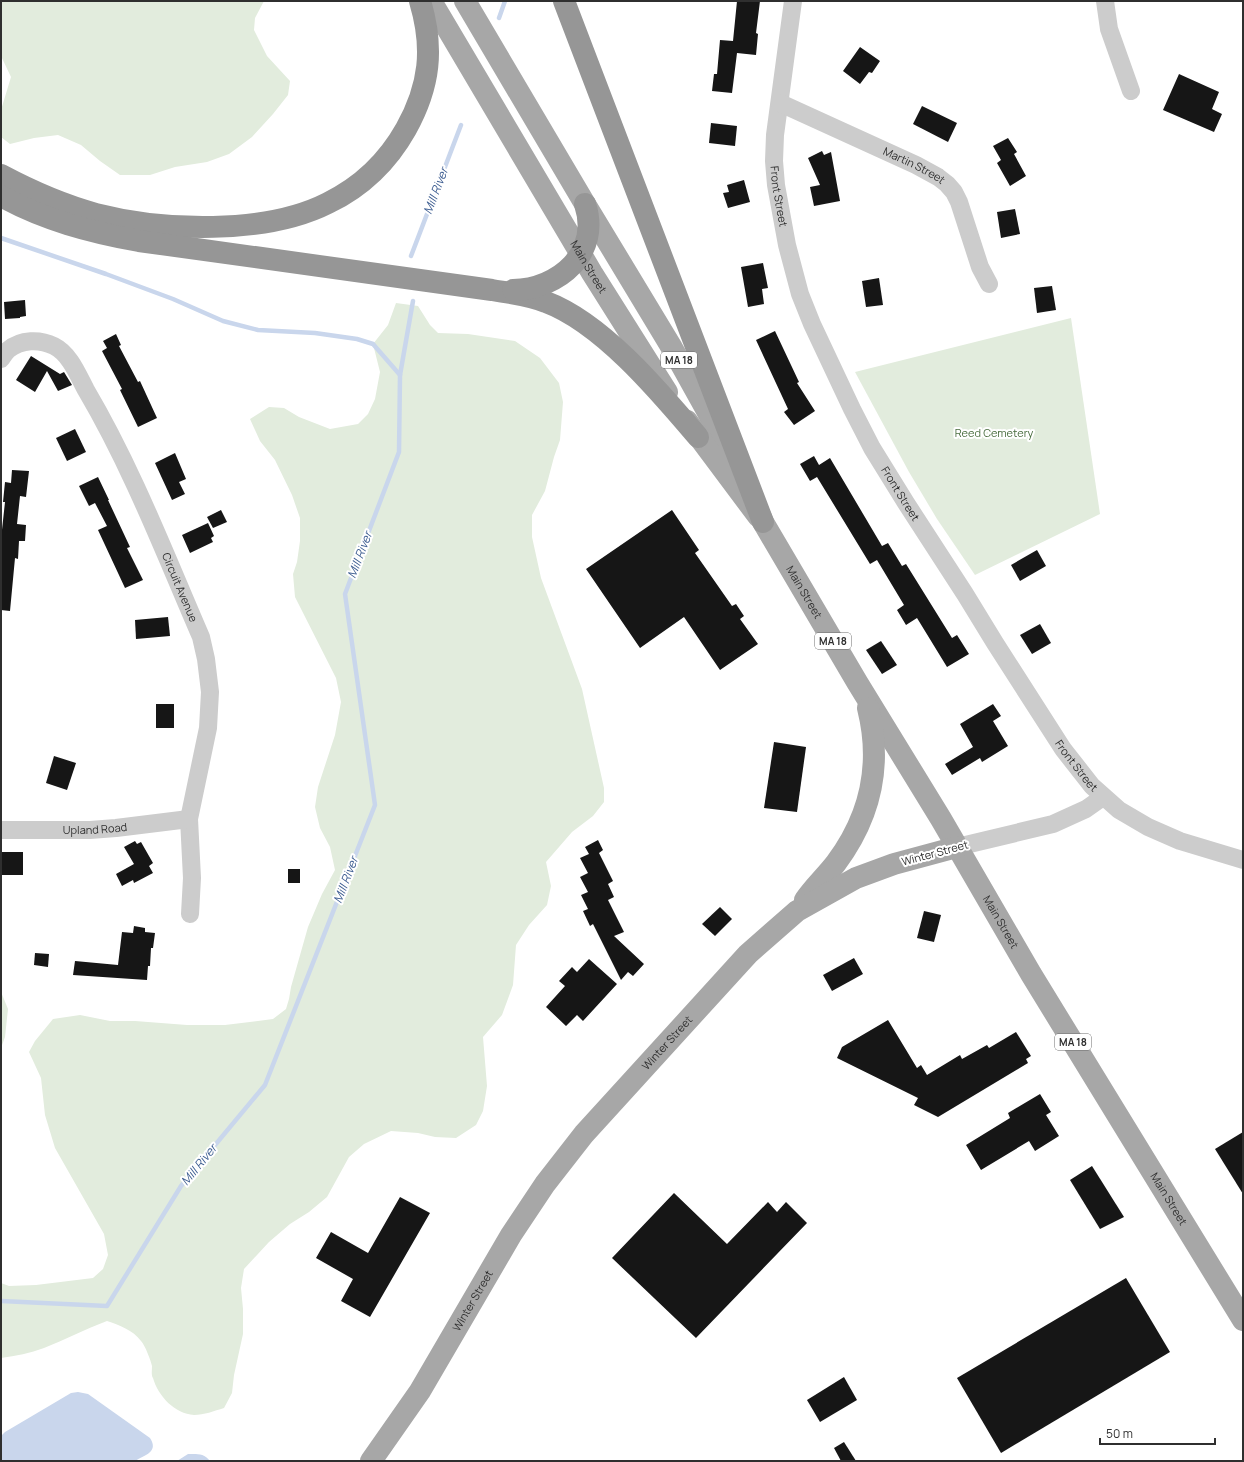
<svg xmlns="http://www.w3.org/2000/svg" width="1244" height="1462" font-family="Manrope,sans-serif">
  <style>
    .green { fill: #e2ecdd }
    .water { fill: #c9d6ec }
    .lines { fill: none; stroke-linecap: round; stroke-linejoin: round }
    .stream { stroke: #c9d6ec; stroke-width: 4.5 }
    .building { fill: #161616 }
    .minor { stroke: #ccc; stroke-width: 18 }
    .major { stroke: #a7a7a7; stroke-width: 22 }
    .highway { stroke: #969696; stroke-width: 22 }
    .labels { text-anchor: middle; stroke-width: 4; stroke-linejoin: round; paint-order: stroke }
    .shield { fill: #fff; stroke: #6d6d6d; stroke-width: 1 }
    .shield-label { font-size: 10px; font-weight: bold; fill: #2f2f2f }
    .street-label { font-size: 11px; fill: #2f2f2f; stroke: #fff }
    .park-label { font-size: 11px; fill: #476b3c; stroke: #fff }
    .water-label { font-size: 12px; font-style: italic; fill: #3d5d91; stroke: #fff }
  </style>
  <rect width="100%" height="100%" fill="#fff"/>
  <g class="green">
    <polygon points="1,1 264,1 255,18 254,30 267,56 290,81 288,95 273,114 252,137 229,154 207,162 175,167 150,175 120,175 100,161 81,145 58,135 34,138 10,144 1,137 1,110 11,77 1,56"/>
    <path d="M396,303L418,306L430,325L438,333L468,334L515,341L540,358L559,383L563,402L560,440L554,457L545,491L532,515V537L541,578L582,689L604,788V802L593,816L572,832L546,862L551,886L547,905L529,925L516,945L513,985L502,1015L483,1037L487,1086L483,1111L476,1125L456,1138L435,1137L418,1133L391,1131L364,1144L349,1157L327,1197L309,1212L290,1224L269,1242L244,1269L241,1288L243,1309V1334L234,1375L232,1393L224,1408C214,1411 204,1415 194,1415C175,1414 158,1396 153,1378C151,1375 152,1370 152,1366C151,1361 145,1345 141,1341C133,1330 119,1325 107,1321C85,1329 65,1340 44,1348C30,1353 16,1356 1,1358V1283L9,1286L36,1285L93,1278L103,1269L108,1255L104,1234L55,1148L45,1115L41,1078L29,1052L35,1041L53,1019L80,1015L110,1021H135L187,1025H225L273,1019L286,1009L289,999L291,987L308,927L322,894L335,870L330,847L320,828L315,807L318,787L335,735L341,702L336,678L295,597L293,574L297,562L300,541V518L292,495L275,460L260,441L250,419L269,407L284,408L299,417L330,429L358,424L368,414L375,399L380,372L373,344L388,325Z"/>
    <polygon points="1071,318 1100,514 975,575 937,519 909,472 855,372"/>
    <polygon points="1,992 8,1009 5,1037 1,1048"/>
  </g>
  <g class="water">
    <path d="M78,1392L88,1394L150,1438C159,1452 145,1455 135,1461H1V1436L5,1432L71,1393Z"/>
    <path d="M188,1454C197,1454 204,1453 210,1461H177Z"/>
  </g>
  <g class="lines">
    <g class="stream">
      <polyline points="499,18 505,1"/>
      <polyline points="1,238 106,274 173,299 223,321 258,330 315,333 357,339 373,344 400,375"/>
      <polyline points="411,256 461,125"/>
      <polyline points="1,1301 107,1306 181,1186 265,1085 375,805 345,594 399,452 400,375 413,301"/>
    </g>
  </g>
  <g class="building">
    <polygon points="737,1 760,1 756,33 758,34 756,55 737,53 732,93 712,91 714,74 717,74 720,40 733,41"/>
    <polygon points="860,47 880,61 872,73 869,72 860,84 843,71"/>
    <polygon points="1179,74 1219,92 1212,109 1222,114 1214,132 1163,110"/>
    <polygon points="922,106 957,123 948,142 913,124"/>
    <polygon points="711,123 737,126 735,146 709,143"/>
    <polygon points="1008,138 1017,152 1014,154 1026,176 1010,186 997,163 1001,160 993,146"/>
    <polygon points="822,151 824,155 831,152 840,201 814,206 810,187 820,185 808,158"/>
    <polygon points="744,180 750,202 728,208 723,193 729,192 727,185"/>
    <polygon points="1015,209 1020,234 1001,238 997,212"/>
    <polygon points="763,263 768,288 762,289 764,304 748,307 741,267"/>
    <polygon points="879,278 883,305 866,307 862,281"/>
    <polygon points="1052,286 1056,310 1037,313 1034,288"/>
    <polygon points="25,300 26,316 20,317 20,318 5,319 4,302"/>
    <polygon points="775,331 799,382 797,383 815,411 794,425 784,412 788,409 756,340"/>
    <polygon points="116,334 121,345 119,346 138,382 140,381 157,418 138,427 120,390 122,389 102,351 107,348 103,341"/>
    <polygon points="31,356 60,374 64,372 72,385 58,391 47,371 35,392 16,380"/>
    <polygon points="75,429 86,452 67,461 56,438"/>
    <polygon points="175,453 186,479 179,482 185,494 172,500 155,463"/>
    <polygon points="814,456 819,465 830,458 882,546 888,543 902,566 906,564 952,638 957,635 969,654 947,667 917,618 906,625 897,610 904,605 877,560 870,564 817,477 810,481 800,464"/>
    <polygon points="12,470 29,471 26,497 20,496 17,524 26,525 25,541 19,541 18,559 15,558 10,611 1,610 1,539 5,502 3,502 5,482 11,483"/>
    <polygon points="98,477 109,500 108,500 130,547 127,548 143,580 125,588 98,530 107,526 95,503 89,506 79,486"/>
    <polygon points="221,510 227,522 213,528 207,517"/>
    <polygon points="672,510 699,550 695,553 732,606 736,604 744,616 740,619 758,644 720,670 684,617 640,648 586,569"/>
    <polygon points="208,523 214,536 211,538 213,542 190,553 182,535"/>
    <polygon points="1037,550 1046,566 1020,581 1011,565"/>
    <polygon points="168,617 170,636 136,639 135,620"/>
    <polygon points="1040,624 1051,643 1032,654 1020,635"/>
    <polygon points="881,641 897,665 882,674 866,650"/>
    <rect x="156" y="704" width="18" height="24"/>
    <polygon points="993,704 1001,716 993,721 1008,746 982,762 980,758 952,775 945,764 973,747 960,724"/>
    <polygon points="774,742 806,747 797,812 764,808"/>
    <polygon points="54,756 76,763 67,790 46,783"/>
    <polygon points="598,840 603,850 599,853 613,881 608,884 614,897 608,900 624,932 614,936 644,964 633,976 628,972 621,980 593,924 590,926 583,911 588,909 581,895 588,892 580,877 588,873 580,858 589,854 585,847"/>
    <polygon points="135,841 137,844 141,842 153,863 149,866 153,873 134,883 133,880 122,886 116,874 134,864 124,847"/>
    <rect x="2" y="852" width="21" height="23"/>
    <rect x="288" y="869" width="12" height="14"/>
    <polygon points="720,907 732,919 715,936 702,924"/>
    <polygon points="924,911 941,915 934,942 917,938"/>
    <polygon points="134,926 145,928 145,932 155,933 153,948 151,948 150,966 148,966 147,980 73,975 75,961 118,965 122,932 133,933"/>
    <polygon points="35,953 49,954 48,967 34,965"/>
    <polygon points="854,958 863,974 832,991 823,975"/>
    <polygon points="589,959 617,984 583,1021 577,1015 566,1026 546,1007 565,986 559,981 572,967 577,972"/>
    <polygon points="888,1020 917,1068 921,1065 927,1075 960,1055 962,1059 987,1045 989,1048 1016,1032 1031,1056 1026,1059 1028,1063 938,1117 914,1105 918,1098 837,1058 842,1047"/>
    <polygon points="1040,1094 1051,1112 1046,1115 1059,1136 1035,1151 1029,1141 981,1170 966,1145 1010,1118 1008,1113"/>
    <polygon points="1243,1132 1243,1194 1215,1149"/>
    <polygon points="1092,1166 1124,1217 1100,1229 1070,1180"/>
    <polygon points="674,1193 727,1244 768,1202 777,1212 786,1202 807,1223 696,1338 612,1258"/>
    <polygon points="400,1197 430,1213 370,1317 341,1301 353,1279 316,1258 331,1232 368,1253"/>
    <polygon points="1126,1278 1170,1352 1001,1453 957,1378"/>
    <polygon points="844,1377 857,1400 820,1422 807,1400"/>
    <polygon points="844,1442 856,1461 841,1461 834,1448"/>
  </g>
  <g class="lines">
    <g class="minor">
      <path id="s1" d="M793,1L775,135L774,161L776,185L787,245L800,294L812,324L852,409L872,448L906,503L965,594L995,643L1063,749L1092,786L1119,810L1148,827L1180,841L1243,860"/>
      <polyline points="1105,1 1109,29 1131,91"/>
      <path id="s2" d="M780,103L916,165L938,177L947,184L954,192L959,202L980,267L989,284"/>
      <path id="s3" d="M1,359C3,356 6,352 8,350C21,339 40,339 54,346C70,354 78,375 86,390C132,468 165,554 201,637L206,659L210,692L208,728L189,819L192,878L190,914"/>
      <path id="s4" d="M1,830H90L116,828L189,819"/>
      <polyline points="957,847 1053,824 1086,809 1103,797"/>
    </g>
    <g class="major">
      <path id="s5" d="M431,1L592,273L667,392"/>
      <polyline points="465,1 585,204 672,348 726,445"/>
      <polyline points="687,421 758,516"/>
      <path id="s6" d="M755,504L763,522L857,682L941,819L1031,974L1243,1320"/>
      <path d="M805,900C814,887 826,876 836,863C871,816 882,764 868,708"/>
      <path id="s7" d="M371,1461L420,1391L511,1235L545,1184L584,1134L748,954L797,911L856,878L894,864L957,847"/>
    </g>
    <g class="highway">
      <polyline points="564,1 763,522"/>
      <path d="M1,175C31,191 63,205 96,214C162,231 265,235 328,203C361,187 388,161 406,129C430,86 434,48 420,1"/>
      <path d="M1,196C44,220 90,232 139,241L492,290C510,293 529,295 546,302C602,323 659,391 698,437"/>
      <path d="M513,290C559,289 601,253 585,204"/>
    </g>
  </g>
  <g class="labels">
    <g class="shield">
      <rect x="661" y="352" width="36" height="16" rx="3"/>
      <rect x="815" y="633" width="36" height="16" rx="3"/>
      <rect x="1055" y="1034" width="36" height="16" rx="3"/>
    </g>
    <g class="shield-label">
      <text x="679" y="364">MA 18</text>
      <text x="833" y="645">MA 18</text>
      <text x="1073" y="1046">MA 18</text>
    </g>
    <g class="street-label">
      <text dy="4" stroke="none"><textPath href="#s2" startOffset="148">Martin Street</textPath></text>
      <text dy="4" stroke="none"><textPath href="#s1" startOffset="197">Front Street</textPath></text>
      <text dy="4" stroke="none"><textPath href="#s5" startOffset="309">Main Street</textPath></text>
      <text dy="4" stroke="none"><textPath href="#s1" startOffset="521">Front Street</textPath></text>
      <text dy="4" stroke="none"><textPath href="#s3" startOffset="334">Circuit Avenue</textPath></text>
      <text dy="4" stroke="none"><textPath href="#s6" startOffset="101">Main Street</textPath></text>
      <text dy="4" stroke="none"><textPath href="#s1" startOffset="845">Front Street</textPath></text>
      <text dy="4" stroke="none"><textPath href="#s4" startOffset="94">Upland Road</textPath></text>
      <text transform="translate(935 853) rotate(-15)" y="4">Winter Street</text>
      <text dy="4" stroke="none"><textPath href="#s6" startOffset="485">Main Street</textPath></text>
      <text dy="4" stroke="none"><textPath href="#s7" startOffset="514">Winter Street</textPath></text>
      <text dy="4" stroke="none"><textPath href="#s6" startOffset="809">Main Street</textPath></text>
      <text dy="4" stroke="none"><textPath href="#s7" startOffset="190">Winter Street</textPath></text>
    </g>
    <g class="park-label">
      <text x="994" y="437">Reed Cemetery</text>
    </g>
    <g class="water-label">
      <text transform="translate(436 191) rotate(-69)" y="4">Mill River</text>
      <text transform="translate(360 555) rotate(-69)" y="4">Mill River</text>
      <text transform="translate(346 880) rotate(-69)" y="4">Mill River</text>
      <text transform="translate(199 1165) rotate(-51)" y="4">Mill River</text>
    </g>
  </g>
  <rect width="1244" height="1462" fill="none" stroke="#2f2f2f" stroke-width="4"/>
  <path d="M1100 1438v6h115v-6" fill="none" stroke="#2f2f2f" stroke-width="2"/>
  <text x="1106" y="1438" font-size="12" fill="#2f2f2f" stroke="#ffffff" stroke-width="3" paint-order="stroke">50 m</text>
</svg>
